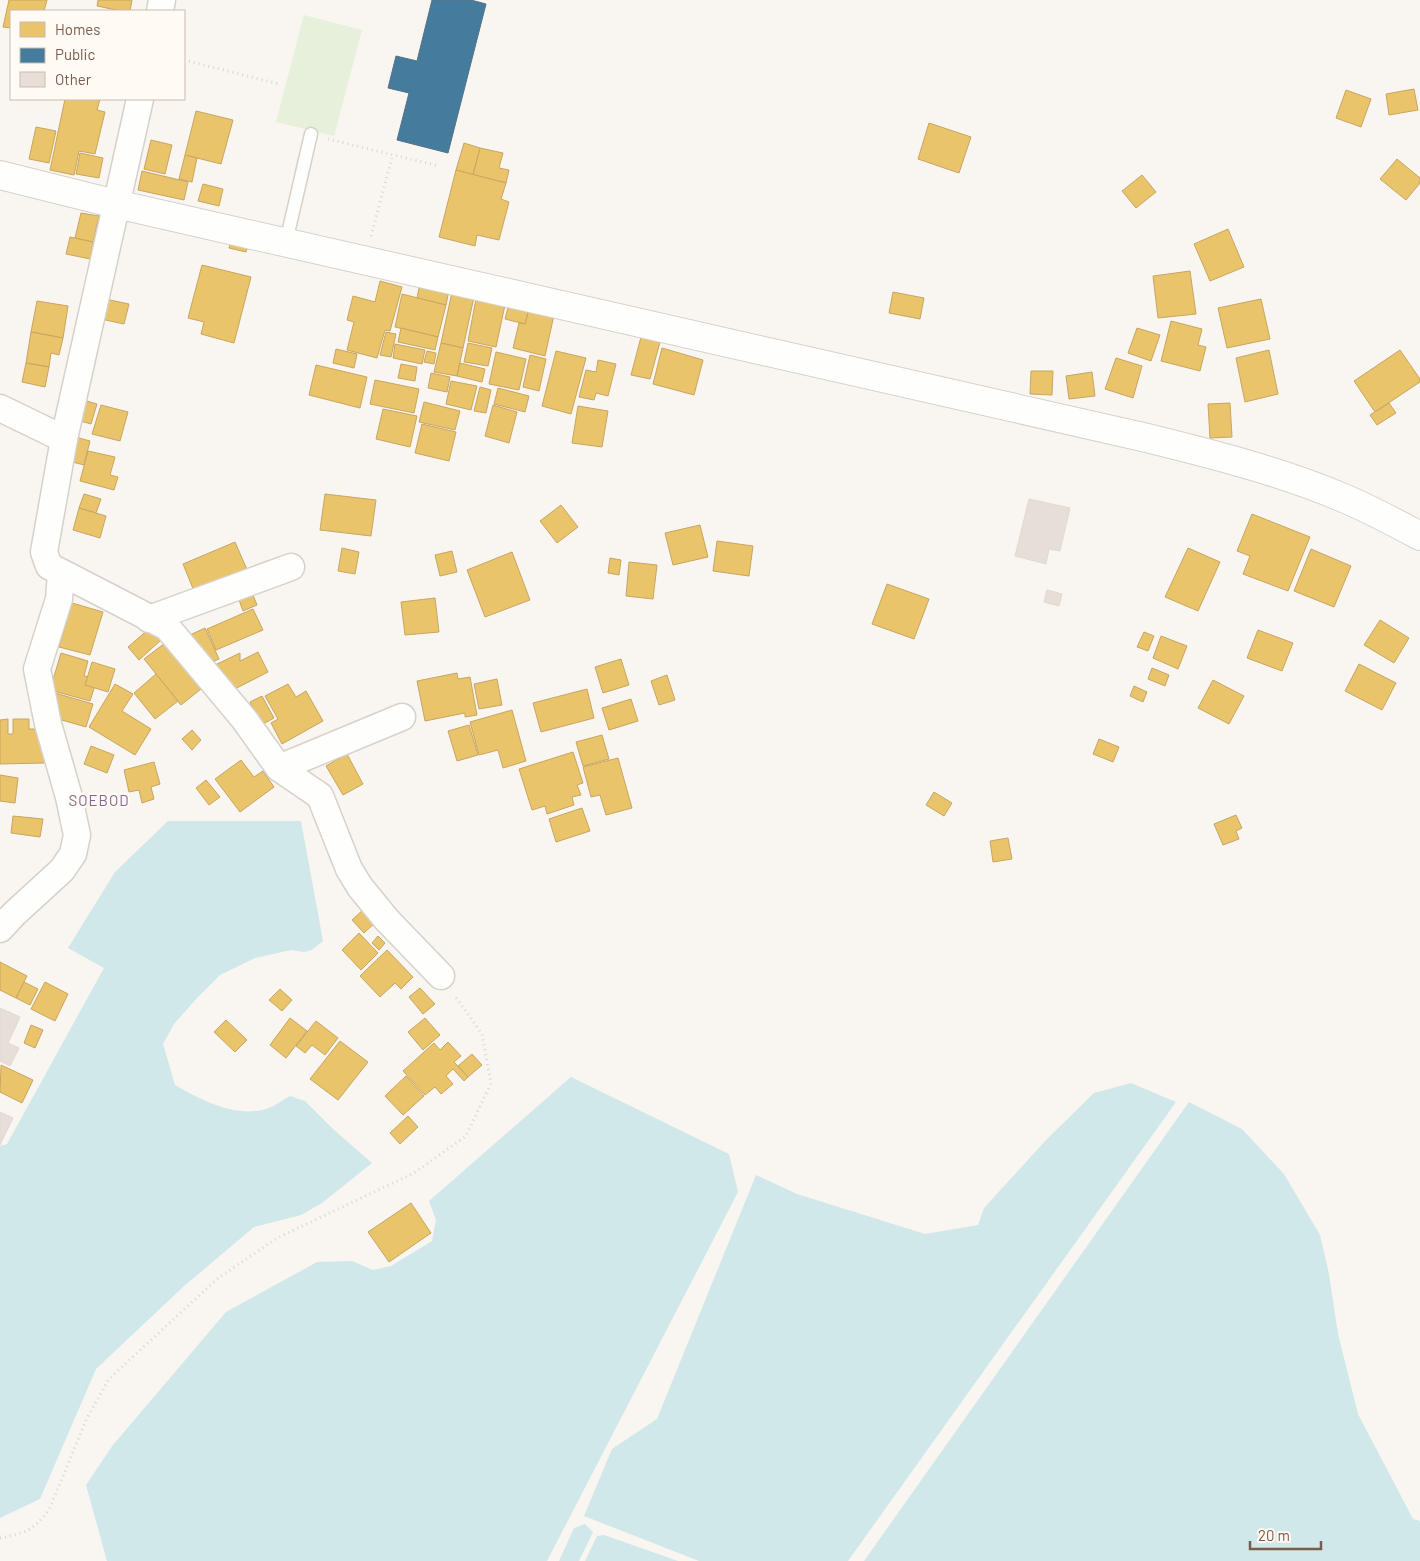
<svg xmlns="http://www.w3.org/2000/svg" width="1420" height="1561" font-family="Barlow,sans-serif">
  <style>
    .green { fill: #e7f0db }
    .water { fill: #d0e8ea }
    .homes { fill: #e9c46a; stroke: #c8a561 }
    .public { fill: #457b9d; stroke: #557285 }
    .building { fill: #e6ded7; stroke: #e2d8d2 }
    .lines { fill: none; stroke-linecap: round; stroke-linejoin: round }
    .service-casing { stroke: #d7d1cb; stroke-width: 15 }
    .minor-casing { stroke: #d7d1cb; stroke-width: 29 }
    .tertiary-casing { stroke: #d7d1cb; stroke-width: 30 }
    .path { stroke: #dcd5d0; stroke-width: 3; stroke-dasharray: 1 4; stroke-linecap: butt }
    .service { stroke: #fefefd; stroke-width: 12 }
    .minor { stroke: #fefefd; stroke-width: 26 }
    .tertiary { stroke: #fefefd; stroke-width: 28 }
    .labels { text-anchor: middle; stroke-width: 5; stroke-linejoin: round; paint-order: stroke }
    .neighbourhood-label { font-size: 15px; letter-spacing: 1px; fill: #846695; stroke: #fffaf3 }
  </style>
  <rect width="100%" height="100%" fill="#f9f5f0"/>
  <polygon class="green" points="304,15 362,30 334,136 276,122"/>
  <g class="water">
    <path d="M168,821H301L323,941L312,950L304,952L291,950L255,958L220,975L197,998L174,1024L163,1044L175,1085C201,1100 235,1118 266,1109C274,1107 282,1100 290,1096L305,1101L333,1129L372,1163L322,1203L301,1215L254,1227L183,1287L96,1369L40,1499L0,1518V1146L7,1144L104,968L68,948L115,872Z"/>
    <polygon points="571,1077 729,1154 738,1192 547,1561 107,1561 86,1485 113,1445 226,1312 317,1262 352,1261 373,1270 391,1266 432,1241 436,1220 429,1201"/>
    <polygon points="1131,1083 1176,1102 848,1561 699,1561 584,1516 612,1449 657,1419 756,1175 797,1194 925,1234 978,1225 984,1208 1047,1139 1094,1093"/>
    <polygon points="1189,1102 1242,1129 1284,1174 1320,1235 1329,1274 1338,1334 1358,1414 1413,1519 1420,1521 1420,1561 864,1561"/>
    <polygon points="585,1524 593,1532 579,1561 559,1561 574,1528"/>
    <polygon points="604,1535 678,1561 585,1561 597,1536"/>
  </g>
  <g class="homes">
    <polygon points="9,0 47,0 44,11 11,11 11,28 3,27"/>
    <polygon points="98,0 132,0 130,11 121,11 97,6"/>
    <polygon points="1414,89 1418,110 1389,115 1386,94"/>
    <polygon points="1346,90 1371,99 1361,127 1336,118"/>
    <polygon points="65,99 100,99 97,110 105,112 95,154 79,151 74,175 50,170"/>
    <polygon points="196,111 233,120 221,164 185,155"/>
    <polygon points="929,123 971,137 959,173 918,159"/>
    <polygon points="36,127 56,131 49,163 29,159"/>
    <polygon points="151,140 172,145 165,174 144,169"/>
    <polygon points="464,143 480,148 473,175 456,170"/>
    <polygon points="480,148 503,153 499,168 509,170 506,183 473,175"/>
    <polygon points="80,153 103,158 99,178 76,174"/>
    <polygon points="185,155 197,158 192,182 179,179"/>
    <polygon points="1397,159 1420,178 1420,183 1406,200 1380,179"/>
    <polygon points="456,170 506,183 501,199 509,202 499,240 477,235 475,246 439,237"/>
    <polygon points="142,171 188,182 184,200 138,190"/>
    <polygon points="1142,175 1156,192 1136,208 1122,191"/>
    <polygon points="203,184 223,189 219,206 198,201"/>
    <polygon points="81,213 99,216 93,242 75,238"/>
    <polygon points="1228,229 1244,267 1210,281 1194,244"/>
    <polygon points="70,237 93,242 90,259 66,254"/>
    <polygon points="232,237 249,241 246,252 229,248"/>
    <polygon points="202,265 251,277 234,343 201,334 204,322 188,318"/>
    <polygon points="1190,271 1196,314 1158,318 1153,276"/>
    <polygon points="380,281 402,287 390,331 385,330 377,358 347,350 354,322 347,320 353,296 375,302"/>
    <polygon points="420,283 449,290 446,305 417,298"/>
    <polygon points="452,292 474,297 463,348 441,343"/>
    <polygon points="893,292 924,298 920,319 889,313"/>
    <polygon points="402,294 446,305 438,337 395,327"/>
    <polygon points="105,299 129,304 124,324 101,319"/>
    <polygon points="476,299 505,305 496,347 468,341"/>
    <polygon points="1261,299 1270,339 1227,348 1218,308"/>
    <polygon points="37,301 68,306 63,338 31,332"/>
    <polygon points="509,304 529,309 525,324 505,319"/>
    <polygon points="529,309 554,315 545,356 513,348 519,323 525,324"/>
    <polygon points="1171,321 1202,329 1198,345 1206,347 1200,371 1161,361"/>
    <polygon points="401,328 438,337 435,350 398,342"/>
    <polygon points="1137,328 1160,335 1151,361 1128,353"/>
    <polygon points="31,332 63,338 59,355 51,353 49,367 26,363"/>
    <polygon points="386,332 396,334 391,357 380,355"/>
    <polygon points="641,337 660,342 650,379 631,375"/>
    <polygon points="441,343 463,348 457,376 434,372"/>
    <polygon points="468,343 492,348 488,366 464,362"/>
    <polygon points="395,344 425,350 422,364 393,358"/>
    <polygon points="662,348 703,360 694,395 653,384"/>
    <polygon points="336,349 357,354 354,368 333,363"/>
    <polygon points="1269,350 1278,394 1245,402 1236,358"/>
    <polygon points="1400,350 1420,379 1420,382 1375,412 1354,381"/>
    <polygon points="427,351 436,353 434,364 424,362"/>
    <polygon points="556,351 586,358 571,414 542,406"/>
    <polygon points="496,352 526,359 519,390 489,384"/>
    <polygon points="530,355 546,359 539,391 523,387"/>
    <polygon points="1116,358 1142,366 1133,398 1105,389"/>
    <polygon points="598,360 616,364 608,396 596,393 594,400 579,397 586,370 596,372"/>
    <polygon points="26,363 49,367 45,387 22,382"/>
    <polygon points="460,363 485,369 482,382 457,376"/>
    <polygon points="401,364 417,367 415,381 398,378"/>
    <polygon points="316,365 367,377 360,408 309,395"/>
    <polygon points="1031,371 1053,371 1052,395 1030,394"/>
    <polygon points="1092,372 1095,396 1069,399 1066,376"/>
    <polygon points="431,373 450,377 447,392 428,388"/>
    <polygon points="375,380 419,389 414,413 370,404"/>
    <polygon points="451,381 477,386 471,410 446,404"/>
    <polygon points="480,387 491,390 486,413 474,411"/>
    <polygon points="498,388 529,396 525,412 494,404"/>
    <polygon points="83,400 97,404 91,424 77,420"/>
    <polygon points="424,402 460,411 455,430 419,422"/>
    <polygon points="1230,403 1232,437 1210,438 1208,404"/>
    <polygon points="1389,403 1396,413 1377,425 1370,415"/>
    <polygon points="101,405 128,412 120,441 92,434"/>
    <polygon points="493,405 517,412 509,443 485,436"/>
    <polygon points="578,406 608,411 602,447 572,443"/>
    <polygon points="383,409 417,416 410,447 376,439"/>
    <polygon points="422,424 456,432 449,461 415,453"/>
    <polygon points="72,436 90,441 84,465 65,460"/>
    <polygon points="88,451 115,457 110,475 118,477 114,490 80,481"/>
    <polygon points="84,494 101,499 96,513 79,508"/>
    <polygon points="325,494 376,500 371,536 320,530"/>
    <polygon points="561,505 578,527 557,543 540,521"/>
    <polygon points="79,508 106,516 100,538 73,530"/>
    <polygon points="1252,514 1310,537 1288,591 1243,574 1250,556 1237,551"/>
    <polygon points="700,525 708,557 673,565 665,533"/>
    <polygon points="717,541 753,546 749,576 713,571"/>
    <polygon points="235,542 249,574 196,596 183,564"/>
    <polygon points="342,548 359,552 355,574 338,571"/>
    <polygon points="1188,548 1220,562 1198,611 1165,597"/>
    <polygon points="1311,549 1351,566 1334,607 1294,591"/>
    <polygon points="452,551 457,572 440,576 435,555"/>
    <polygon points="512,552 530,600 485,617 467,570"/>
    <polygon points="610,558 621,560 619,575 608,573"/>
    <polygon points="629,562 657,565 653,599 626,596"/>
    <polygon points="887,584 929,599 914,639 872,624"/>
    <polygon points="253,595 257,605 243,611 239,600"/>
    <polygon points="435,598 439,632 405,635 401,602"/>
    <polygon points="72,603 103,612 90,655 59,647"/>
    <polygon points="253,609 263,630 216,650 207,629"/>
    <polygon points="1380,620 1409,638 1394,663 1364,645"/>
    <polygon points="150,628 161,640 139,660 128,647"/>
    <polygon points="205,628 219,659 203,666 190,635"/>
    <polygon points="1258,630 1293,643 1282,671 1247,658"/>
    <polygon points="1144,632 1154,636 1148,651 1137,647"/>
    <polygon points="1161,636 1187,646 1178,669 1153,658"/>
    <polygon points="165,643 201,689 181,705 144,659"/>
    <polygon points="258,652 268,672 229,692 215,665 240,653 240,661"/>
    <polygon points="61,653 88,661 84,676 97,679 90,701 50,690"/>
    <polygon points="621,659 629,685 603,693 595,667"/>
    <polygon points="92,662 115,669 108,692 85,685"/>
    <polygon points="1359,664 1396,683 1382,710 1345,691"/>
    <polygon points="1152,668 1169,675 1165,686 1148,679"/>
    <polygon points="457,673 458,679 470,677 477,715 465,717 465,713 425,721 417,681"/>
    <polygon points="156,674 178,701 155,719 134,693"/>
    <polygon points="667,675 675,700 659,705 651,681"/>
    <polygon points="497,679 502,705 479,709 474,684"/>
    <polygon points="1213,680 1244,696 1229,724 1198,708"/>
    <polygon points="115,684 133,694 122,711 151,729 135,755 89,727"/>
    <polygon points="288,684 296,697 306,691 323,721 282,744 271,723 278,719 265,696"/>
    <polygon points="1134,686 1147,692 1143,702 1130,696"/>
    <polygon points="587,689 594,718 541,732 533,703"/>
    <polygon points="55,693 93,704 86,727 48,716"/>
    <polygon points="262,696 274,718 261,725 250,702"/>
    <polygon points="631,699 638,721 609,730 602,708"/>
    <polygon points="512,710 526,761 503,768 498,750 479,755 470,722"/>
    <polygon points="8,719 8,734 13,734 13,719 29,719 29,729 43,729 44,763 0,764 0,720"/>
    <polygon points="469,725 478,755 457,761 448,731"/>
    <polygon points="192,730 201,740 192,750 182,739"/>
    <polygon points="602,735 609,759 583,766 576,742"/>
    <polygon points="1099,739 1119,747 1113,762 1093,754"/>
    <polygon points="91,746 114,755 107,773 84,764"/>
    <polygon points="573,752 583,783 577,785 581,795 572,797 574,805 547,814 545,806 532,810 519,769"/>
    <polygon points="347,754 363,784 343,795 326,766"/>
    <polygon points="618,758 632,808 606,815 600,795 591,797 583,767"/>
    <polygon points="241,760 254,777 263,771 274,787 240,812 215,779"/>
    <polygon points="154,762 160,784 151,787 154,799 142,803 139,790 129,792 124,770"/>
    <polygon points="0,775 18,778 15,803 0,801"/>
    <polygon points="206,780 220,797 209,805 196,788"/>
    <polygon points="934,792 952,803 944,816 926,805"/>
    <polygon points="582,808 590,831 556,842 549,819"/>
    <polygon points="1236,815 1242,828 1236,831 1239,839 1223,845 1214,824"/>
    <polygon points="13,816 43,819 40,837 11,833"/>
    <polygon points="1008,838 1012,859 993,862 990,841"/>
    <polygon points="365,908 377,921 364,933 352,920"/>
    <polygon points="359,933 378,953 361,970 342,950"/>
    <polygon points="378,936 385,943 379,950 372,943"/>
    <polygon points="387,950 413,977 401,989 395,983 380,997 360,976"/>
    <polygon points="0,962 27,976 16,998 0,990"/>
    <polygon points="24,982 38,989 30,1005 16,998"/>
    <polygon points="45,982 68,994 55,1021 31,1009"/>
    <polygon points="420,988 435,1004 423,1014 409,997"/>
    <polygon points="280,989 292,1000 282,1011 269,1000"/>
    <polygon points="290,1018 307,1031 286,1058 270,1045"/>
    <polygon points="425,1018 440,1035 423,1050 408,1032"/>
    <polygon points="226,1020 247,1040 235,1052 214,1032"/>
    <polygon points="316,1021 338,1038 325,1055 312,1045 305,1053 296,1046"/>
    <polygon points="31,1025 43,1030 35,1048 24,1043"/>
    <polygon points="340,1041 368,1062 338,1100 310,1079"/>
    <polygon points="448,1042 461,1056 454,1062 468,1077 464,1081 453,1069 446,1076 453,1084 441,1094 435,1087 425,1095 403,1071 434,1043 440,1050"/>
    <polygon points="472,1054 482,1065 468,1077 458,1066"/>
    <polygon points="1,1065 33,1080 22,1103 0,1092"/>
    <polygon points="406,1076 424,1096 403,1115 385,1096"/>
    <polygon points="408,1116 418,1127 400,1144 390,1133"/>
    <polygon points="411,1203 431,1233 389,1262 368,1232"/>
  </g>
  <polygon class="public" points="432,0 471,0 486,4 448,153 397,140 409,93 388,88 396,56 417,61"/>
  <g class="building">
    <polygon points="1029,499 1070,508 1060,551 1049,549 1046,564 1015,556"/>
    <polygon points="1047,590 1062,594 1059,606 1044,602"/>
    <polygon points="0,1008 20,1017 8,1043 19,1048 10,1066 0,1061"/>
    <polygon points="0,1112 13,1118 0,1145"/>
  </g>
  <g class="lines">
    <g class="service-casing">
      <polyline id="service" points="286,242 311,134"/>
    </g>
    <g class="minor-casing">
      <g id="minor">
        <polyline points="160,11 162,0"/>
        <polyline points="140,99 64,439 44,552 49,566 167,627 244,719 279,768 320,796 349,869 360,887 387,920 441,976"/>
        <polyline points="0,408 64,439"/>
        <polyline points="149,619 291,567"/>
        <polyline points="279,768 402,717"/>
        <polyline points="0,929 14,914 62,870 73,854 77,835 69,797 48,724 37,669 59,599 61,574"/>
      </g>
    </g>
    <g class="tertiary-casing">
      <path id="tertiary" d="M0,175L116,204L1147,438C1212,454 1279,471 1341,497C1368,508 1394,522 1420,536"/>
    </g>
    <g class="path">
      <polyline points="184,60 279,84"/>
      <polyline points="328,139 439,166"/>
      <polyline points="371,236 393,154"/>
      <path d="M0,1538C25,1533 33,1531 49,1510L87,1418L109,1379L217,1279L277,1238L414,1173L466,1136L491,1083L482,1034L455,996"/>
    </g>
    <use href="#service" class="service"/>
    <use href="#minor" class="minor"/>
    <use href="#tertiary" class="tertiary"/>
  </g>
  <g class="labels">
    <g class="neighbourhood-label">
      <text x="99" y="806">SOEBOD</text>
    </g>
  </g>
  <rect x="10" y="10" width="175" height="90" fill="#fffaf3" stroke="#cabbb1"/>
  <rect x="20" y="22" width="25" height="15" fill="#e9c46a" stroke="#cabbb1"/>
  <text x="55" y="35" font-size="15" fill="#7a5c4d">Homes</text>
  <rect x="20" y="48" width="25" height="15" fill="#457b9d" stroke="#cabbb1"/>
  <text x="55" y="60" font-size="15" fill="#7a5c4d">Public</text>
  <rect x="20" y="72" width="25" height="15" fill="#e6ded7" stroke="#cabbb1"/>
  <text x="55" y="85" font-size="15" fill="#7a5c4d">Other</text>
  <path d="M1250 1541v8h71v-8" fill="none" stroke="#7a5c4d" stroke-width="2.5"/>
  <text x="1258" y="1541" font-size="15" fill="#7a5c4d" stroke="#fffaf3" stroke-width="4" paint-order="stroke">20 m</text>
</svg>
